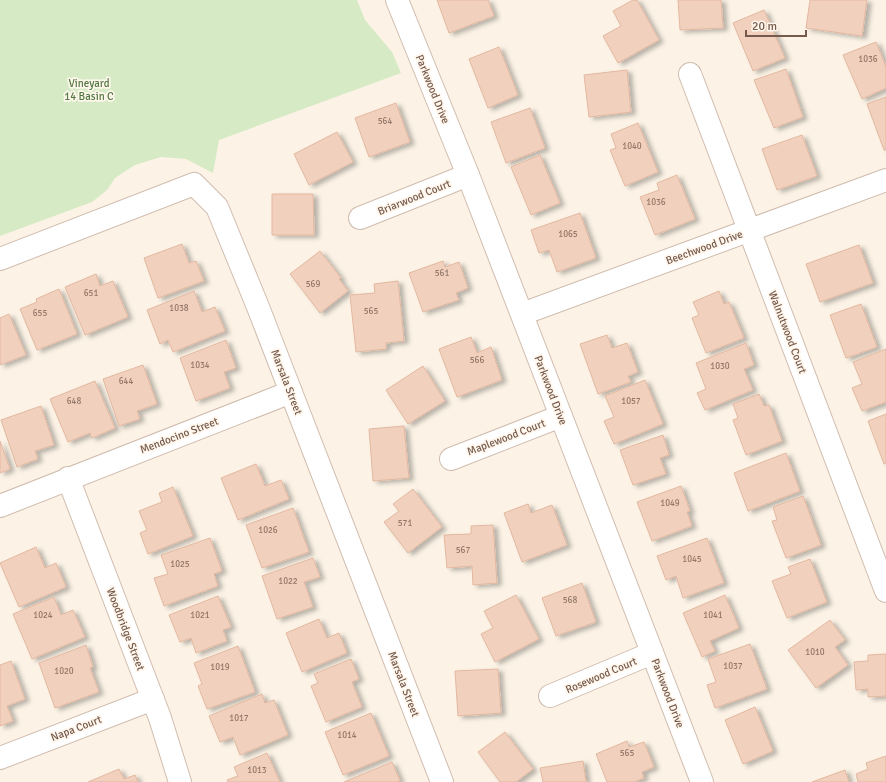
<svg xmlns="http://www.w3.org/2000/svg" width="886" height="782" font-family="Signika,sans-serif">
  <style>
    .green { fill: #d5eac5 }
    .building { fill: #f1d1be; stroke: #e3b79f; filter: url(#shadow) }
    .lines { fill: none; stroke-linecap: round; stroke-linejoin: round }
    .street-casing { stroke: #d0bdaf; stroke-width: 24 }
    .street { stroke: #fff; stroke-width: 22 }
    .labels { text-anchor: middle; stroke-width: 3.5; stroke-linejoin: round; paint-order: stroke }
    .number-label { font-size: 9px; fill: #947768 }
    .park-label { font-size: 11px; fill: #547a43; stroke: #fff7ed }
    .street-label { font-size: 11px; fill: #75594b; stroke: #fff7ed }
  </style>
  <defs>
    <filter id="shadow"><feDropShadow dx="4.5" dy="2.5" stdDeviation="2" flood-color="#0004"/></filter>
  </defs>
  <rect width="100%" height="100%" fill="#fcf3e6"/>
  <polygon class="green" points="0,0 357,0 365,20 392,52 401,73 219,140 213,173 186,159 161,157 135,165 115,178 107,190 92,202 0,236"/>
  <g class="building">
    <polygon points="437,0 488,0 494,16 449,33"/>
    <polygon points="633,0 637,0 659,40 618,63 603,36 621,26 613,11"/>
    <polygon points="678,0 721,0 723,28 680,30"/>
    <polygon points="810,0 867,0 862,36 806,28"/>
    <polygon points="764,10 785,58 753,71 733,23"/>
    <polygon points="876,42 886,67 886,88 862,99 843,55"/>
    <polygon points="499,47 518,95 488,108 469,59"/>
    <polygon points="786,69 803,117 774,128 754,80"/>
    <polygon points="627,70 631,112 589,117 584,75"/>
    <polygon points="886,97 886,150 884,150 867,104"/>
    <polygon points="396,103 410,142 369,157 355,118"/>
    <polygon points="530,108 545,148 506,163 491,122"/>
    <polygon points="638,123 658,172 625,186 610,150 616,148 611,134"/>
    <polygon points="337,132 353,162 309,185 294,154"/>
    <polygon points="802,135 817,176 777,190 762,149"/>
    <polygon points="540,155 560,203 531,215 511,167"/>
    <polygon points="677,175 695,219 655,235 640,197 659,190 657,183"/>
    <polygon points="272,194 313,194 314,235 272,235"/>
    <polygon points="580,213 596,258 557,272 549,250 539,253 531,230"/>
    <polygon points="182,244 189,263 196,261 204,281 158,298 144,258"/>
    <polygon points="859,245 873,283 820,302 806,264"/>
    <polygon points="320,251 341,278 339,279 348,291 320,313 290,274"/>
    <polygon points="443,261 445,267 459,262 468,288 456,293 459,300 423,312 409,273"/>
    <polygon points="96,274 100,286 113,281 128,317 85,335 65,287"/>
    <polygon points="398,281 404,341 386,343 386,349 356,352 350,295 375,293 374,284"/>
    <polygon points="59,289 77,334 37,350 20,309 37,302 36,299"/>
    <polygon points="194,291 202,312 215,307 225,331 173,352 168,340 160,344 147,310"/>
    <polygon points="719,291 724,304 729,302 744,338 706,353 692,318 699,315 693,302"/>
    <polygon points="861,304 877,347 846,358 830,315"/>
    <polygon points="9,314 26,355 0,365 0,318"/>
    <polygon points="607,335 612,348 627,343 638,372 628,376 631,382 598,394 580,344"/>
    <polygon points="471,337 477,353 491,347 502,380 457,397 439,349"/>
    <polygon points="226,340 236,368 224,372 230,388 196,401 180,358"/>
    <polygon points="746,343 754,365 744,369 753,390 705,410 697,393 706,389 696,363"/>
    <polygon points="886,349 886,402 862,411 852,388 862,384 853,362"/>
    <polygon points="143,365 157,404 137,411 140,419 119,426 103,379"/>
    <polygon points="423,366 445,401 408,424 386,390"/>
    <polygon points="645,380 663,424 614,444 604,421 614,417 605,396"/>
    <polygon points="95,381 115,428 92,438 90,433 68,442 50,399"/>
    <polygon points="759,394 764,406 769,405 782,441 746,455 733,420 738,418 733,404"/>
    <polygon points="41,406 54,445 35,451 38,459 17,467 1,420"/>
    <polygon points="886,414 886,463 884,464 868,421"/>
    <polygon points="404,426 409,478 373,481 369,429"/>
    <polygon points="663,435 669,455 660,458 666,474 633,485 620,450"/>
    <polygon points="0,441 10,469 0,473"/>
    <polygon points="786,453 800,491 748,511 734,473"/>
    <polygon points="256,464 265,486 281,480 289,499 238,520 221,478"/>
    <polygon points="681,486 690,511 687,512 692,526 652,541 637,502"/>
    <polygon points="173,487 193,536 148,554 140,533 147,530 139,511 162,502 159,493"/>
    <polygon points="413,489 442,527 408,553 384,522 399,511 393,504"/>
    <polygon points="803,496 821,545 786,558 772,521 777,520 773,507"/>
    <polygon points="528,504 531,513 552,505 567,545 522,562 504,513"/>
    <polygon points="293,508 309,552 262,568 246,525"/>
    <polygon points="493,525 497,583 473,585 472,566 447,568 444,535 471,534 471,526"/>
    <polygon points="210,538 222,571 214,574 218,586 164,606 154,578 168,574 161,555"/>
    <polygon points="707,538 724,583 683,598 676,576 666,580 657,556"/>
    <polygon points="36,547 45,568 56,563 66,587 19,607 0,563"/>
    <polygon points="313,558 320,577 304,582 313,607 277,619 262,576"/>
    <polygon points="810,559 827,602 787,618 772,581 791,574 788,567"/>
    <polygon points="582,583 596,622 556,636 542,598"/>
    <polygon points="516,595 539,639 495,662 481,634 493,628 484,611"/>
    <polygon points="725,595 739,628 710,641 715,651 702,657 683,613"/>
    <polygon points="218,596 231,627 223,630 227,641 196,653 191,638 180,642 169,615"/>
    <polygon points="54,597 61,615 73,610 85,637 32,659 13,614"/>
    <polygon points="319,619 327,638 339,633 347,653 302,672 286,633"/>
    <polygon points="830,620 845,640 835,647 848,665 816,688 788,650"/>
    <polygon points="750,644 767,689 715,708 707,685 716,682 708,659"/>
    <polygon points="86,645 93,667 90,668 99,692 55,708 39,663"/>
    <polygon points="238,646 255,692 207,709 198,686 202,684 194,663"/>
    <polygon points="886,654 886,696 868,697 868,689 856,690 854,662 868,661 868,655"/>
    <polygon points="351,659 359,679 352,682 362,707 326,722 311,686 318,683 314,674"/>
    <polygon points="11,661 25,699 7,706 13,721 0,726 0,665"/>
    <polygon points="498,669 501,713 458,716 455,671"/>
    <polygon points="262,694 265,703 274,700 288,735 240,755 233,737 220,742 209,716"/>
    <polygon points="755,707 773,751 743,764 725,720"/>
    <polygon points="371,713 389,756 343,775 325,732"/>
    <polygon points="505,732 533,769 516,782 500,782 478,752"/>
    <polygon points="627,741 629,747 644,742 654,767 642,772 644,778 634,782 607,782 596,754"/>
    <polygon points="267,753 280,782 228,782 227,780 238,776 234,767"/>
    <polygon points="886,756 886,782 858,782 856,774 868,769 866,763"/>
    <polygon points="583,761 586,782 543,782 540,768"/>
    <polygon points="392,762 400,781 398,782 344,782"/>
    <polygon points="119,769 124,779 135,775 138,782 88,782"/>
    <polygon points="845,770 849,782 812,782"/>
  </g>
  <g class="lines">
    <g class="street-casing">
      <g id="street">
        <polyline points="397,0 468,175 702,782"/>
        <polyline points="690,74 886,591"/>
        <polyline points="360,218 468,175"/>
        <polyline points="0,259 194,184 217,207 258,307 442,782"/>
        <polyline points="522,314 886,180"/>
        <polyline points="451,459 561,416"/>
        <polyline points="68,478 160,718 180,782"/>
        <polyline points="0,506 291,392"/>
        <polyline points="550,696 652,653"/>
        <polyline points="0,758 153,699"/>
      </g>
    </g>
    <use href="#street" class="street"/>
  </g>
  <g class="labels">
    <g class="number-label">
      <text x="868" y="62">1036</text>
      <text x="385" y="124">564</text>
      <text x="632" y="149">1040</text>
      <text x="656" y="205">1036</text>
      <text x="568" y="237">1065</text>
      <text x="442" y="276">561</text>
      <text x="313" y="287">569</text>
      <text x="91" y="296">651</text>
      <text x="179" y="311">1038</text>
      <text x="371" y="314">565</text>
      <text x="40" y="316">655</text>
      <text x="477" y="363">566</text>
      <text x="200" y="368">1034</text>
      <text x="720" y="369">1030</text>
      <text x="126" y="384">644</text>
      <text x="74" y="404">648</text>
      <text x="631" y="404">1057</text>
      <text x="670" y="506">1049</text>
      <text x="405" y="526">571</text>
      <text x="268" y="533">1026</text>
      <text x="463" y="553">567</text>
      <text x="692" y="562">1045</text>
      <text x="180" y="567">1025</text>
      <text x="288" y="584">1022</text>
      <text x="570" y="603">568</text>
      <text x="43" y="618">1024</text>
      <text x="200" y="618">1021</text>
      <text x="713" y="618">1041</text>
      <text x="815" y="655">1010</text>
      <text x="733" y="669">1037</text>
      <text x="220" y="670">1019</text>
      <text x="64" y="674">1020</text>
      <text x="239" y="721">1017</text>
      <text x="347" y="738">1014</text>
      <text x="627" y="756">565</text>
      <text x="257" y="773">1013</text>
    </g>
    <g class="park-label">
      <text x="89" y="87">Vineyard<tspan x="89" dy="13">14 Basin C</tspan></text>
    </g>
    <g class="street-label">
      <text transform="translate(433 89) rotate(68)" y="4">Parkwood Drive</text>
      <text transform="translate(414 197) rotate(-22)" y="4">Briarwood Court</text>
      <text transform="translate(704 247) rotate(-20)" y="4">Beechwood Drive</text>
      <text transform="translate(788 332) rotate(69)" y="4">Walnutwood Court</text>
      <text transform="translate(287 382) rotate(69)" y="4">Marsala Street</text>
      <text transform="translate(551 390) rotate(69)" y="4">Parkwood Drive</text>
      <text transform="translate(179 435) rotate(-21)" y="4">Mendocino Street</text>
      <text transform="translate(506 437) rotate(-21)" y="4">Maplewood Court</text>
      <text transform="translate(126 629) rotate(69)" y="4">Woodbridge Street</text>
      <text transform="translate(601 675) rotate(-23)" y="4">Rosewood Court</text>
      <text transform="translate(404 684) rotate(69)" y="4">Marsala Street</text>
      <text transform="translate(668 693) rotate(69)" y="4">Parkwood Drive</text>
      <text transform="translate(76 728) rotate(-21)" y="4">Napa Court</text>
    </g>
  </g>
  <path d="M746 30v6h60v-6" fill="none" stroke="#75594b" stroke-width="2"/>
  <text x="752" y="30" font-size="12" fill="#75594b" stroke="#fff7ed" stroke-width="3" paint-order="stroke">20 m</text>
</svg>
